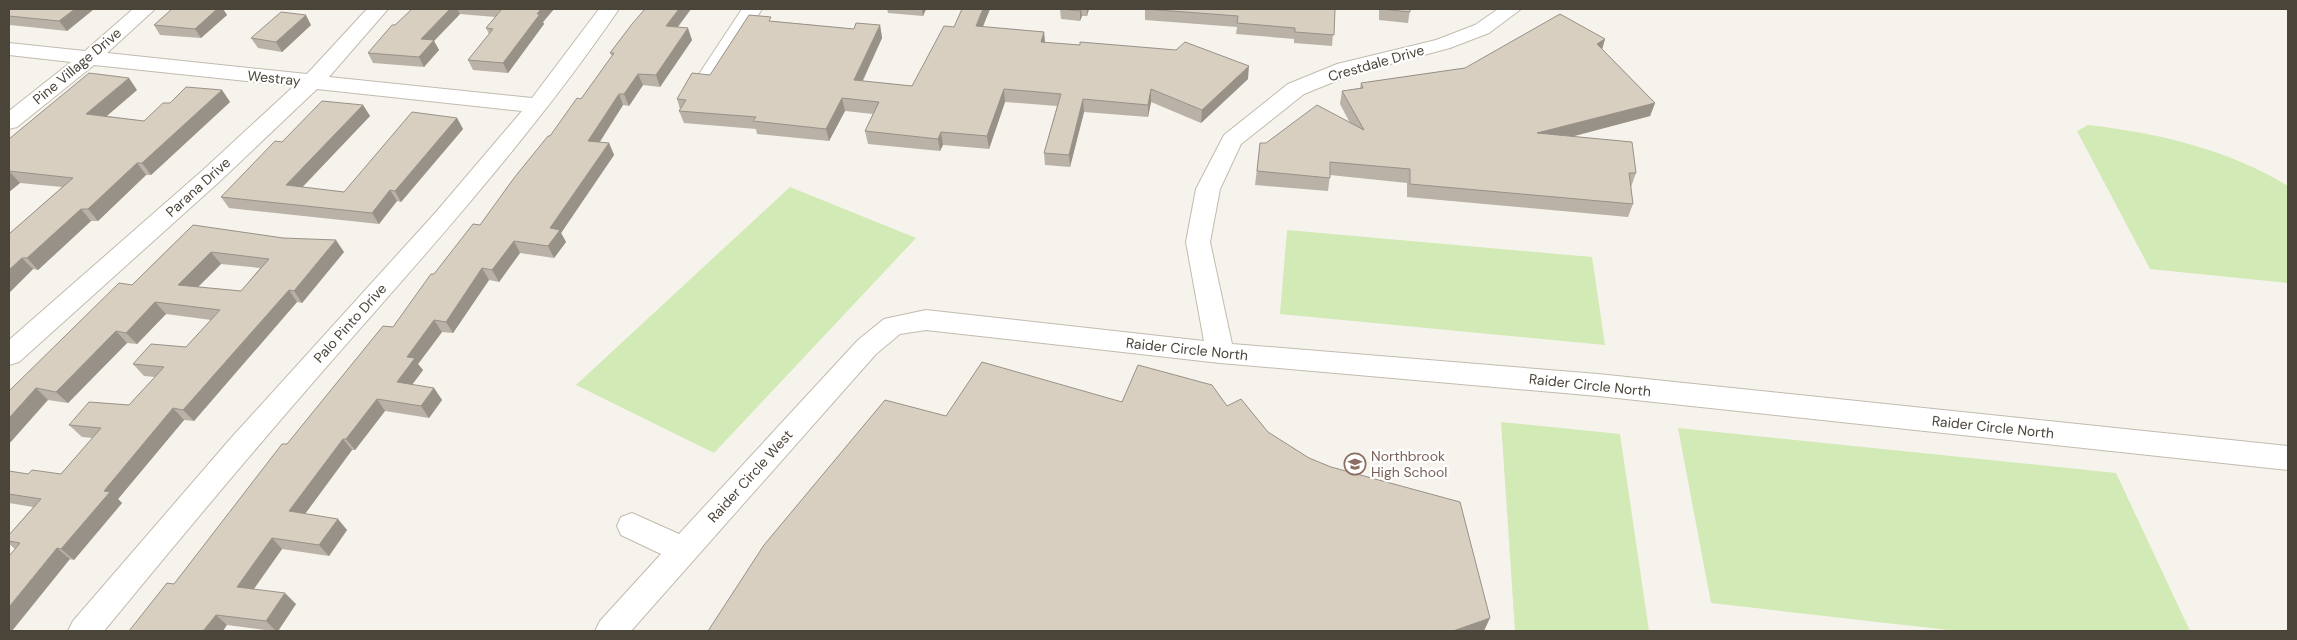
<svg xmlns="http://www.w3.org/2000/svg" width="2297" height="640" font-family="'DM Sans',sans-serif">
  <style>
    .green { fill: #d2eab5 }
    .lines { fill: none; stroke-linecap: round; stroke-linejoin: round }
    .minor-casing { stroke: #c2bbae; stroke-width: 2 }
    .minor { fill: #fff; fill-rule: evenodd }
    .wall { fill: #bab2a6; fill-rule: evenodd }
    .shaded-wall { fill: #979187 }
    .building { fill: #d8cfc1; stroke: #979187; fill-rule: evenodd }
    .labels { text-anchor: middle; stroke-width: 4.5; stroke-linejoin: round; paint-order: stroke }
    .street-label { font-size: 14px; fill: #4b4439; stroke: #fff }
    .education-label { font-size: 14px; fill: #785e54; stroke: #fff; text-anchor: start }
  </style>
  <rect width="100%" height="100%" fill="#f6f3ec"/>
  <g class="green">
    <path d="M2088,125C2158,133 2227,149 2288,186V283L2150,269L2077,131Z"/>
    <polygon points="790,187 916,238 714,453 576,385"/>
    <polygon points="1287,230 1592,257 1605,345 1280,314"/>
    <polygon points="1501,422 1620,434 1649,631 1515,631"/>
    <polygon points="1678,428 2116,473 2190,631 1957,631 1711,603"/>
  </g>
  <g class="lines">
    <g class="minor-casing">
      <g id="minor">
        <path d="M133,9H155L107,53L307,74L367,9H388L329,77L532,98L599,9H619C532,136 430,249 329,364C252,452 178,541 104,631H68L73,621L231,438L436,212L522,111L317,89L219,182L19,362L9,365V340L203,170L294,86L94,65L17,127L9,129V111L71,62L9,55V43L85,51Z"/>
        <polygon points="742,9 762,9 718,79 710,81 702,79 699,74"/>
        <polygon points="1498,9 1521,9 1489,33 1450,48 1353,74 1304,94 1241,144 1220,189 1210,242 1232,344 1598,374 2288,446 2288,470 1598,396 1220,363 926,330 900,334 876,354 631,631 595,631 600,621 661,554 621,535 617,526 621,517 632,513 679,534 858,340 884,319 926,310 1204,341 1186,242 1196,189 1224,135 1288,84 1337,64 1436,40 1475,25"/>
      </g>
    </g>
    <use href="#minor" class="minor"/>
  </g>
  <g class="wall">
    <polygon points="9,9 94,9 67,31 10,25 9,23"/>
    <polygon points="172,9 223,9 227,15 201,38 160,35 154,25"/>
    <polygon points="412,9 554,9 543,22 544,24 508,73 473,70 468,60 489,34 486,28 495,17 460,14 434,41 439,50 424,67 373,63 368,53"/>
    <polygon points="645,9 691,9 678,27 692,40 660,87 643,85 629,106 623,105 600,142 609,143 614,155 561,233 566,242 554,258 520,253 499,282 489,280 453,333 442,332 418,364 423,370 412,385 434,388 442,400 429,418 385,411 355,450 352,450 305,514 347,530 329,556 282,549 254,589 296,604 278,631 272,631 227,625 174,584 287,444 393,327 434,274 480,225 581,99 612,56 610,53"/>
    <polygon points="887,9 926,9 923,16 888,13"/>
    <polygon points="962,9 990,9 982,27 1044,32 1045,43 1248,79 1201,123 1151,102 1148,117 1084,112 1070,167 1045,165 1044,153 1057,106 1005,102 989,149 943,145 940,151 868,144 865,131 873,114 845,111 829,141 757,134 756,129 684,123 679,111 680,109 677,99 710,75 772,21 854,29 880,25 882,38 863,81 912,86 954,27"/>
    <polygon points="1060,9 1089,9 1087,16 1082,16 1080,21 1061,19"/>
    <polygon points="1145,9 1335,9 1332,46 1294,43 1294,39 1236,34 1237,27 1145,20"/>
    <polygon points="1367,9 1410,9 1408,23 1379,20 1379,10"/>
    <polygon points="311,25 282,52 258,48 251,38"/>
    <polygon points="1605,39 1602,49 1655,103 1650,116 1572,136 1636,173 1631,187 1633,204 1628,217 1407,197 1407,183 1330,175 1328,191 1255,185 1260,143 1266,143 1350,123 1340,104 1342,91 1360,88 1361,83 1465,68"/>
    <polygon points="137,90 107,116 144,121 170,103 222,90 230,102 151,175 146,175 98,221 91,221 38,270 33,269 9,293 9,234 62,187 20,183 9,192 9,139"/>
    <polygon points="363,105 370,116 302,187 344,192 457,118 463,129 401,202 397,201 379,224 229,208 221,197 282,142"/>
    <path d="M193,225L344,252L302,303L297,302L194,421L184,420L118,499L122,503L74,560L15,549L9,544V535L33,507L9,503V471L28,474H61L93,438L82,437L69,425L129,405L155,377L144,376L133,364L186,347L211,320L166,314L137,344L127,343L68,403L48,400L9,391L132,285ZM221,264L260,268L241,291L198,287Z"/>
  </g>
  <g class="shaded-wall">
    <polygon points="75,9 94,9 67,31 59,21"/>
    <polygon points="211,9 223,9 227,15 201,38 195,29"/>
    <polygon points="450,9 457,9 460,14 434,41 439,50 424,67 419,57 421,39"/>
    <polygon points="541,9 554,9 543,22 544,24 508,73 503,63 537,14"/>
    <polygon points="679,9 691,9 670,37 666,26"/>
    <polygon points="922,9 926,9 923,16"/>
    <polygon points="983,9 990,9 978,39 976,26"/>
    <polygon points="1080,9 1081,9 1082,16 1080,21"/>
    <polygon points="1087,9 1089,9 1087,16"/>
    <polygon points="306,15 311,25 282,52 276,42"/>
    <polygon points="880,25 882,38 857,92 854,80"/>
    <polygon points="688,28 692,40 660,87 656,75"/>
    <polygon points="1044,32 1045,44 1041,42"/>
    <polygon points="1605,39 1601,53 1597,44"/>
    <polygon points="1249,66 1248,79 1201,123 1202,110"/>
    <polygon points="638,74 643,85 629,106 624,94"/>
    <polygon points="129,78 137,90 96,125 86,114"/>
    <polygon points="1004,89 1005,102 989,149 987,136"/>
    <polygon points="1151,89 1151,102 1148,117 1148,105"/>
    <polygon points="222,90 230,102 151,175 142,163"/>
    <polygon points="619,94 623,105 593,152 588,141"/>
    <polygon points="842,98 845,111 829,141 826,129"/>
    <polygon points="1083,99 1084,112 1070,167 1069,155"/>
    <polygon points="1655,103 1650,116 1533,147 1537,133"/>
    <polygon points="363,105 370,116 294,196 286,185"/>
    <polygon points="457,118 463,129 401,202 395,191"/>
    <polygon points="941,132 943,145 940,151 938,139"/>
    <polygon points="609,143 614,155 561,233 566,242 554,258 548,246 550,228"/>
    <polygon points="137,163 146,175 98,221 88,209"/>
    <polygon points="9,171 20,183 9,192"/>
    <polygon points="390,190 397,201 379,224 372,213"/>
    <polygon points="81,209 91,221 38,270 27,258"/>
    <polygon points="336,240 344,252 302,303 294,291"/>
    <polygon points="514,241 520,253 499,282 492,270"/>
    <polygon points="211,252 221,264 188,297 178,285"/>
    <polygon points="22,258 33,269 9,293 9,270"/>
    <polygon points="482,268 489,280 453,333 446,322"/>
    <polygon points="289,290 297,302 194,421 183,410"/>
    <polygon points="155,302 166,314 137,344 126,333"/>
    <polygon points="434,320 442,332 418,364 423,370 405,394 397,382 407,357"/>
    <polygon points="116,331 127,343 68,403 56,392"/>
    <polygon points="36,388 48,400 9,444 9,418"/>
    <polygon points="434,388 442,400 429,418 421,406"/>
    <polygon points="377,399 385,411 355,450 346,439"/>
    <polygon points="173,408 184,420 118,499 122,503 74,560 61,549 104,491"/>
    <polygon points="343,439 352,450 299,522 289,511"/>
    <polygon points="338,519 347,530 329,556 319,545"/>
    <polygon points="272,538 282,549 248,597 237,587"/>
    <polygon points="57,548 70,559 12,631 9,631 9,607"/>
    <polygon points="285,593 296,604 278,631 276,631 266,621"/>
    <polygon points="216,615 227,625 223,631 203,631"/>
    <polygon points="1490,618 1484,631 1453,631"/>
  </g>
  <g class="building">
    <polygon points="9,9 75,9 59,21 9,16"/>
    <polygon points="172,9 217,9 195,29 154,25"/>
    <polygon points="412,9 450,9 421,39 434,40 419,57 368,53 392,25 395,25"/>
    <polygon points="502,9 541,9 537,14 540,14 503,63 468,60 493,29 486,28"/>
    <polygon points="645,9 679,9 666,26 688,28 656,75 638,74 624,94 619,94 588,141 609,143 550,228 560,230 548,246 514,241 492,270 482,268 446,322 434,320 407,357 415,358 397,382 434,388 421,406 377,399 346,439 343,439 289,511 338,519 319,545 272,538 237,587 285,593 266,621 216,615 203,631 129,631 167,583 174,584 282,444 287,444 383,326 393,327 431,274 434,274 473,224 480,225 514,178 548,136 550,136 577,98 581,99 614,53 610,53 632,24"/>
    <polygon points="962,9 983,9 976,26 1044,32 1041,42 1080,45 1080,42 1176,50 1185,42 1249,66 1202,110 1151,89 1148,105 1083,99 1069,155 1044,153 1061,94 1004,89 987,136 941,132 938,139 865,131 879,102 842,98 826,129 753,121 756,117 679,111 686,100 677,99 692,73 710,75 749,15 771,17 769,21 854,29 856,23 880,25 854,80 912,86 944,26 954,27"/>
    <polygon points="1060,9 1080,9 1080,11"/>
    <polygon points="1145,9 1335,9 1334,35 1295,32 1295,28 1237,23 1238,16"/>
    <polygon points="1380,9 1410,9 1410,12"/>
    <polygon points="281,12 306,15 276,42 251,38"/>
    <polygon points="1560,14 1605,39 1597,44 1655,103 1537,133 1632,142 1636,173 1629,173 1633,204 1410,184 1410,169 1330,162 1330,178 1257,171 1260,143 1266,143 1317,105 1364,130 1342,91 1363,88 1361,83 1465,68"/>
    <polygon points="89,73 129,78 86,114 144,121 163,103 170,103 186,87 222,90 142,163 137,163 88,209 81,209 27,258 22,258 9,270 9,234 73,178 9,171 9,139"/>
    <polygon points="322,101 363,105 286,185 344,192 412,112 457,118 395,191 390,190 372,213 221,197 275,141 282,142"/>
    <path d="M193,225L283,238L336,240L294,291L289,290L183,410L173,408L104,491L110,492L61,549L57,548L9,607V556L20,543L9,541V535L41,499L9,494V471L28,474L32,470L61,474L101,428L69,425L89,402L129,405L164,367L133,364L151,344L186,347L220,310L155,302L126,333L116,331L56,392L36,388L9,418V391L119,283L132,285ZM211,252L269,259L241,291L178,285Z"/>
    <polygon points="982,362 1122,402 1138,365 1212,385 1227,406 1241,399 1268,432 1309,458 1331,467 1460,502 1490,618 1453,631 708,631 764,545 885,400 946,416"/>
  </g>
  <defs>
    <g id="school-ring" transform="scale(1.125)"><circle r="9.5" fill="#fff" stroke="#8d6e63" stroke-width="1.5"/><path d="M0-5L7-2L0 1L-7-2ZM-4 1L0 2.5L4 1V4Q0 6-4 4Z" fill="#8d6e63"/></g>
  </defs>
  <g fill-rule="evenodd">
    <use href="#school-ring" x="1355" y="464"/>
  </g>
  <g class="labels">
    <g class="street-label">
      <text transform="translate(1376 63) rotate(-16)" y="5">Crestdale Drive</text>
      <text transform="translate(77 66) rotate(-40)" y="5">Pine Village Drive</text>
      <text transform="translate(274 78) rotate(6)" y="5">Westray</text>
      <text transform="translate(198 187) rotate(-42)" y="5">Parana Drive</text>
      <text transform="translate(350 323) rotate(-48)" y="5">Palo Pinto Drive</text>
      <text transform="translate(1187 349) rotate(6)" y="5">Raider Circle North</text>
      <text transform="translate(1590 385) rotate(6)" y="5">Raider Circle North</text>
      <text transform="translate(1993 427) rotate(6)" y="5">Raider Circle North</text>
      <text transform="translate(750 476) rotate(-48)" y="5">Raider Circle West</text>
    </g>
    <g class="education-label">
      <text x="1371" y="461">Northbrook<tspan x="1371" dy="16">High School</tspan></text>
    </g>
  </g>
  <rect width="2297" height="640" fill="none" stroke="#4b4439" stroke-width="20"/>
</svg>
